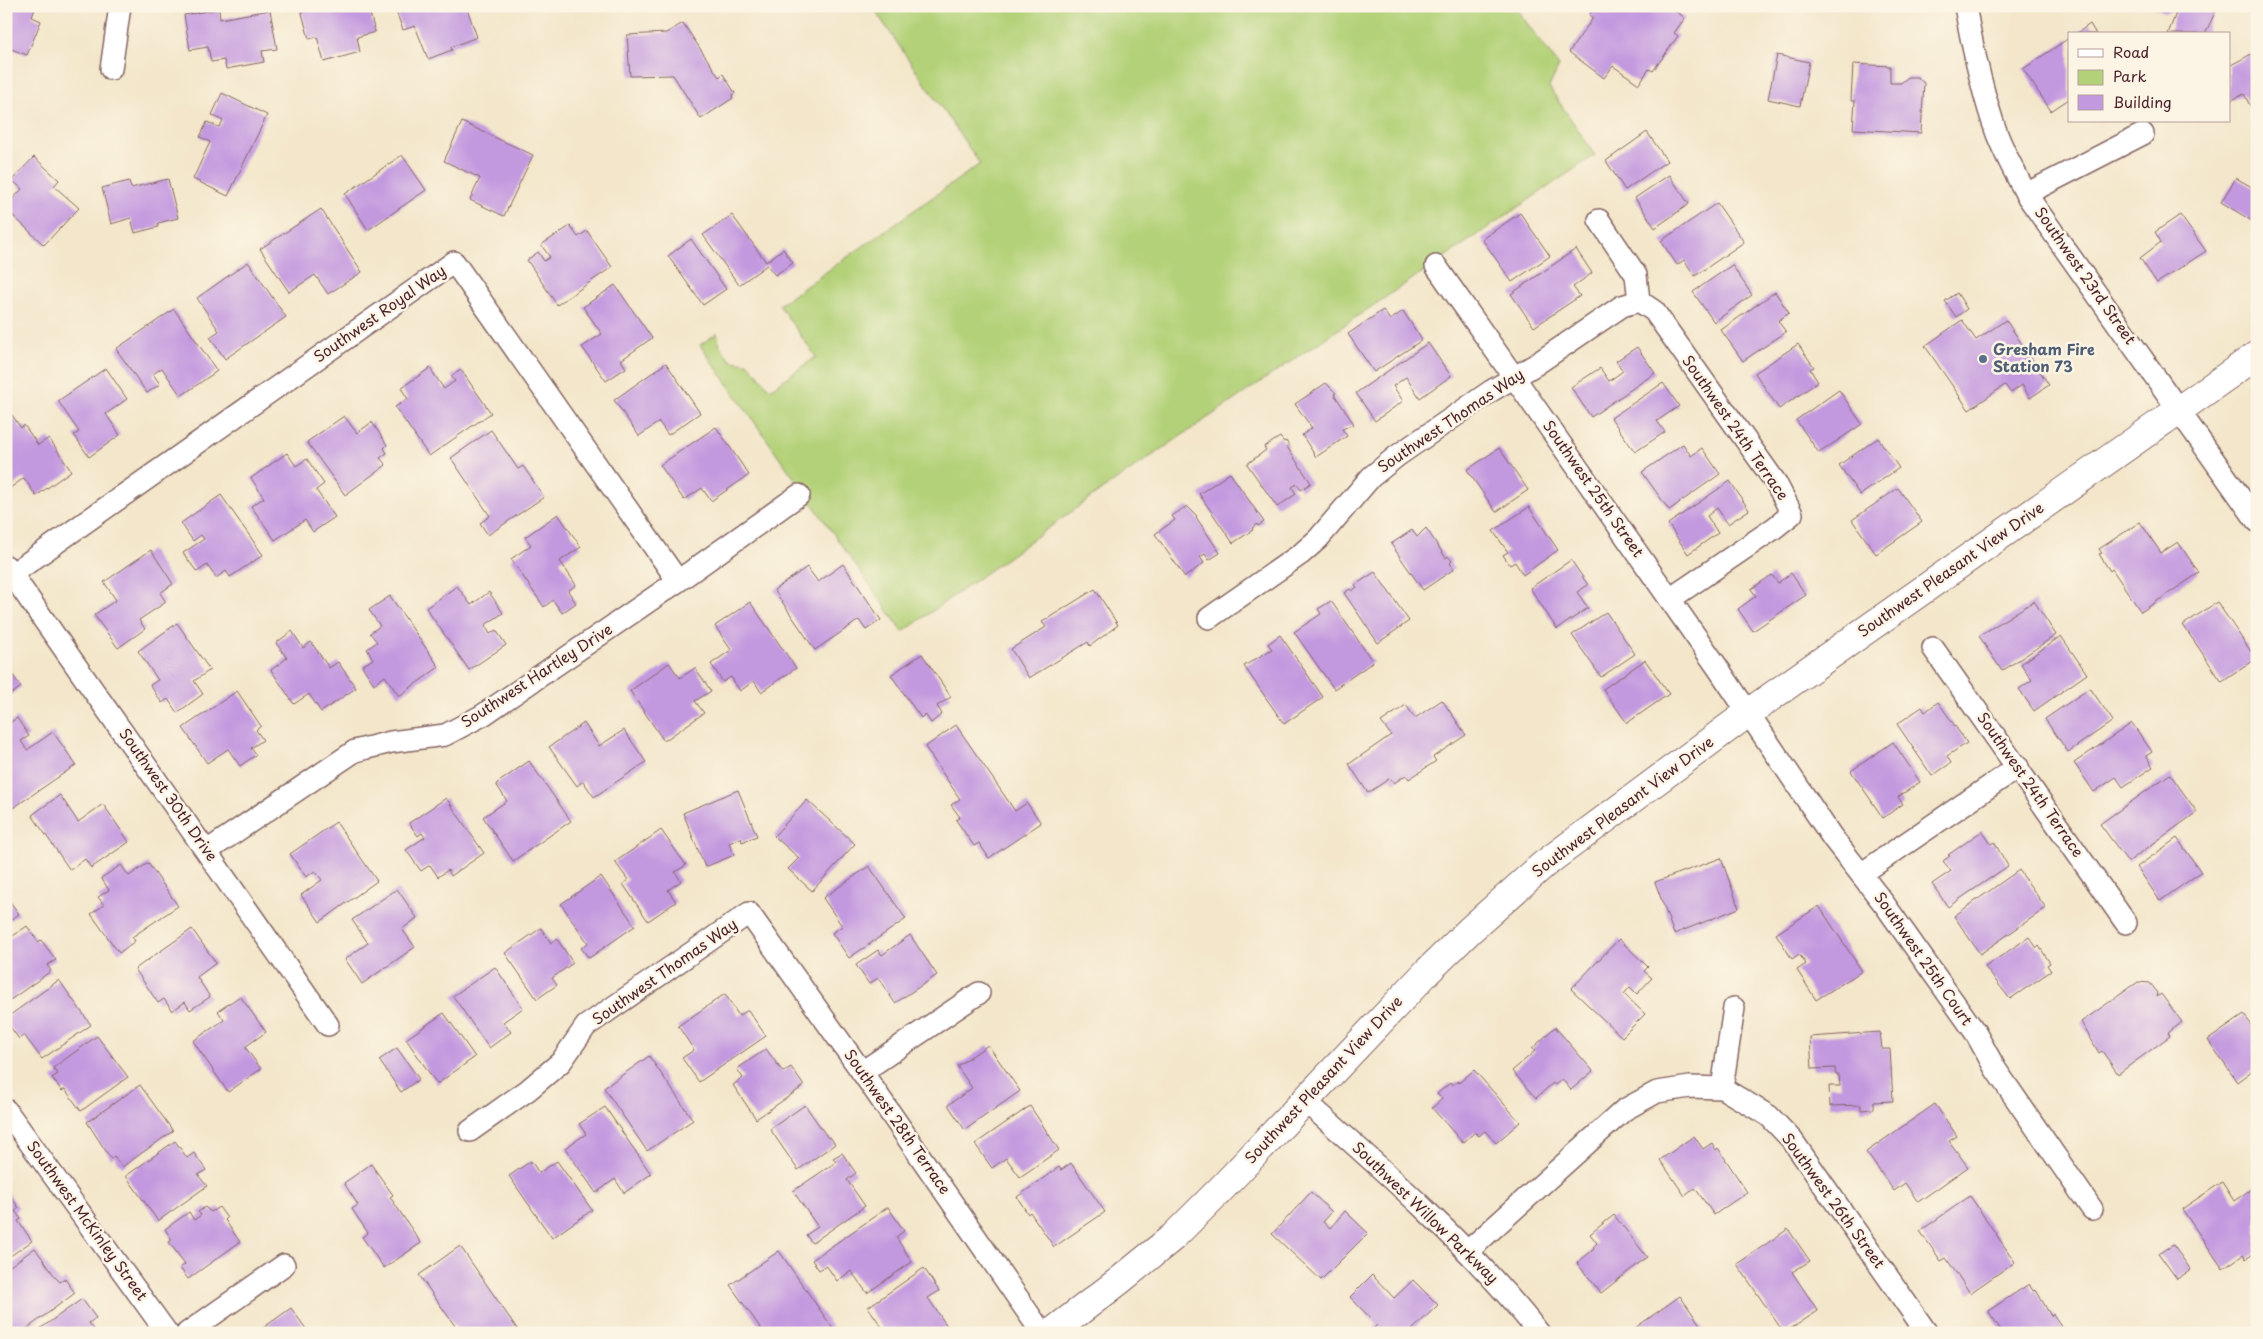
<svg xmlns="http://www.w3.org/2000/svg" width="2263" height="1339" font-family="'Playpen Sans',sans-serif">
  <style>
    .green { fill: #b3d178; stroke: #7e7852 }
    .building { fill: #c298df }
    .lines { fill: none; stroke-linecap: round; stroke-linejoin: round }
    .minor-casing { stroke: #856563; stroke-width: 24 }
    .secondary-casing { stroke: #856563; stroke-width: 30 }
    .minor { stroke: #fff; stroke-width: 21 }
    .secondary { stroke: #fff; stroke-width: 28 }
    .service-dot { fill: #5c6f8a; stroke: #fcf5e5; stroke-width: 2 }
    .labels { text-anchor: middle; stroke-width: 5; stroke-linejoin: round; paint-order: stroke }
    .street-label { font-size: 15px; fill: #4a1f2b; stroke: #fcf5e5 }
    .service-label { font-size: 15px; font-weight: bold; fill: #4e5e75; stroke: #fcf5e5; text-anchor: start }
  </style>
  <rect width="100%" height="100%" fill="#fcf5e5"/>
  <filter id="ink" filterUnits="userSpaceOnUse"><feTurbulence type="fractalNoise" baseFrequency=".02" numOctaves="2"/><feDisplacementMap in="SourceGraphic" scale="10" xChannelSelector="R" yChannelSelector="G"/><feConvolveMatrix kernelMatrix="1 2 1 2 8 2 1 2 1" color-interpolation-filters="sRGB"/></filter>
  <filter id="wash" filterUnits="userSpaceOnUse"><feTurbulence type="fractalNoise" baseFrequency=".0096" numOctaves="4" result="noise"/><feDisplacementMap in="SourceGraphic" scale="20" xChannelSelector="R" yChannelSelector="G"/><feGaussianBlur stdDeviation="1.12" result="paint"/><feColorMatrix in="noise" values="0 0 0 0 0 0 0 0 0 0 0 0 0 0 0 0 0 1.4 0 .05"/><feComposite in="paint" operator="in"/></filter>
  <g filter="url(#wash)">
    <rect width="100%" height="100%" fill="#f3e6ca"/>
    <polygon class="green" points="872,6 1514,6 1559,66 1549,87 1595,155 1106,487 903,632 700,345 717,333 720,346 731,361 748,363 770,389 816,357 779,305 980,164"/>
    <g id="blocks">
      <g class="building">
        <polygon points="6,6 36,6 32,17 41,21 27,55 6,47"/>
        <polygon points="300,6 368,6 375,32 357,37 360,52 324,62 317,37 309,39"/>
        <polygon points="394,6 466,6 477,37 451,47 452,50 428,59 415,26 403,30"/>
        <polygon points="1596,6 1669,6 1685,18 1674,33 1678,36 1653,71 1649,69 1639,84 1613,66 1604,78 1569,52 1593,18 1589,15"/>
        <polygon points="2152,6 2218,6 2205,34 2168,34 2176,13 2171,11 2164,12"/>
        <polygon points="219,9 220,19 270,10 277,49 262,51 264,62 226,69 224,60 211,62 208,47 190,50 184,15"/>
        <polygon points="683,23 719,77 723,74 735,93 732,95 733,98 701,119 673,75 630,76 627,35 666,33"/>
        <polygon points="2090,24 2096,34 2076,34"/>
        <polygon points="2069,38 2069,99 2051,111 2023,69"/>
        <polygon points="2257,51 2257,119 2244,94 2232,100 2229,99 2229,66"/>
        <polygon points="1777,55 1809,62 1800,106 1768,99"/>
        <polygon points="1853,64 1890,66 1890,83 1901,83 1908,77 1917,77 1924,83 1921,133 1853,129 1855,101 1851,101"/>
        <polygon points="222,93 267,115 228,196 193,179 210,142 200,137 207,122 219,127 223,121 212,115"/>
        <polygon points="462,122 533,155 504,216 470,200 480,178 444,161"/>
        <polygon points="1647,132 1667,161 1625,190 1606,161"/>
        <polygon points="402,155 426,190 368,230 345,194"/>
        <polygon points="34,157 59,180 54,186 79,208 44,245 6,209 6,206 22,189 12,180"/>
        <polygon points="1669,175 1689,204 1655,228 1635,198"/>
        <polygon points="2236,178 2257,190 2257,224 2221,202"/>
        <polygon points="168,179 178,218 158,223 158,227 135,233 131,218 111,224 102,188 129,181 131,188"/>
        <polygon points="1717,203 1744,242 1695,276 1684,260 1677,265 1661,241"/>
        <polygon points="321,209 362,272 328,294 315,275 289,292 260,249"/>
        <polygon points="1520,213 1550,256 1512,282 1482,239"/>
        <polygon points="732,215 766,262 783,249 793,263 775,275 767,265 739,285 703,235"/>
        <polygon points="2180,215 2206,251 2157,283 2140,258 2161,242 2155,232"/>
        <polygon points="570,226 578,237 587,231 612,267 557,305 527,260 538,252 544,261 550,257 541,245"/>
        <polygon points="691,239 726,289 703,305 668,256"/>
        <polygon points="1576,249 1592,273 1573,287 1580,296 1534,327 1511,294"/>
        <polygon points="248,262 286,317 225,359 210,337 219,331 197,298"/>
        <polygon points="1732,265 1752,295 1714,322 1693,292"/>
        <polygon points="615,285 652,338 621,360 626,368 606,381 582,347 602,334 583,307"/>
        <polygon points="1775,292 1789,313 1778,321 1786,332 1743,361 1721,330"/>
        <polygon points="1957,293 1967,309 1956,317 1945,301"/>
        <polygon points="174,309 217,371 181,396 162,368 153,374 160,384 147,393 116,349"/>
        <polygon points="1383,310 1390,320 1403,311 1422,340 1374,372 1348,334"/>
        <polygon points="1962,320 1976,340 2006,320 2049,385 2030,398 2022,385 2011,393 2005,385 1969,410 1925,346"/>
        <polygon points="1428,343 1451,376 1420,398 1406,377 1393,386 1403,401 1375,421 1356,393"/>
        <polygon points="1798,344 1814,367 1810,369 1818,382 1779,409 1755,373"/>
        <polygon points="1637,347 1655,373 1591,417 1571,387 1600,368 1609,381 1623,371 1616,361"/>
        <polygon points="666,363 700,413 668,435 659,422 639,436 614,400"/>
        <polygon points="106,368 127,399 106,414 120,435 89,457 74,435 79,432 58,401"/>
        <polygon points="430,368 444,389 455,381 451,376 461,370 491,413 429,456 395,407 408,399 401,388"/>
        <polygon points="1326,383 1336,393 1334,394 1354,424 1342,429 1347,436 1316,457 1302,435 1312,428 1295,404"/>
        <polygon points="1663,383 1679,406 1657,421 1665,432 1635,452 1611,418"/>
        <polygon points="1839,390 1862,424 1819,453 1796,420"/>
        <polygon points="12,415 21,428 24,425 38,445 49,438 71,471 36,496 24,478 10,488 6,482 6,419"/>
        <polygon points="344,416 357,433 372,422 387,445 384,448 387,453 380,458 386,465 345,495 307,442"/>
        <polygon points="716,427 749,475 711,501 702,488 684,500 660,465"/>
        <polygon points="491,430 518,469 523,466 544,497 488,535 480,523 490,516 451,458"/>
        <polygon points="1280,437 1284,442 1286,441 1289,446 1287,447 1311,483 1301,490 1297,484 1292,487 1296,494 1277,507 1247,464 1266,450 1264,447"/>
        <polygon points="1878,438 1899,468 1860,495 1839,465"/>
        <polygon points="1683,444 1691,456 1702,448 1720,474 1669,510 1642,472"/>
        <polygon points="1499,448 1528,490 1496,512 1467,470"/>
        <polygon points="287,453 296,466 307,459 324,484 316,490 335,517 313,532 305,520 275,540 251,506 264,498 251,478"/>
        <polygon points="1230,473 1264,522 1258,526 1257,524 1252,528 1253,530 1233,543 1199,494"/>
        <polygon points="1730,481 1749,510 1728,524 1717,508 1707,516 1718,533 1688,554 1668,524"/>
        <polygon points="1898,488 1922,522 1876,554 1852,520"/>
        <polygon points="221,495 263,555 230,577 226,571 216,578 207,565 197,572 183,553 204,539 201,535 193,541 181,523"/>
        <polygon points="1187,506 1197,516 1196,517 1220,553 1209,560 1205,554 1200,557 1204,563 1185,577 1155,534 1175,520 1172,516"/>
        <polygon points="1529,507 1558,550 1523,575 1515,562 1510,565 1503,555 1508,552 1493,531"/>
        <polygon points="558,514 581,547 560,561 576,585 568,591 576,603 562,613 553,600 544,607 511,559 531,545 525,537"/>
        <polygon points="2140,522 2161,553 2178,542 2199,573 2141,612 2112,569 2110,571 2099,554 2102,553 2099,549"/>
        <polygon points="1426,528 1446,558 1448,556 1452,561 1450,563 1454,569 1423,590 1391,544 1412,530 1417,537"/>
        <polygon points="151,550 173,584 160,593 166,602 139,620 145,629 118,648 94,615 116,600 104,582"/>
        <polygon points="1571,560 1588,585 1577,592 1588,608 1557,629 1530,588"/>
        <polygon points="843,564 881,620 866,630 859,620 815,650 774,590 807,567 818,582"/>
        <polygon points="1375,572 1409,621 1378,643 1344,593 1350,589 1352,591 1357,587 1355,585"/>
        <polygon points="1791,573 1806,595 1753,631 1738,609 1756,596 1751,589 1772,575 1778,583"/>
        <polygon points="457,586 471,605 489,592 503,613 485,625 490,634 496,630 506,645 469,670 426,608"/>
        <polygon points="1095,589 1118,625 1090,646 1088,642 1029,678 1011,649 1046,627 1042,622"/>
        <polygon points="390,596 439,667 399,696 385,676 374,684 362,666 373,659 367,649 377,642 370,633 380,626 369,610"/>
        <polygon points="1331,601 1373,662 1334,689 1294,632 1321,614 1318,609"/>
        <polygon points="2034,601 2056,635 2002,671 1979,636"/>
        <polygon points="750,602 796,668 761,692 754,681 740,691 731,677 723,682 711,664 731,650 715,626"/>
        <polygon points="2217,602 2256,659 2222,682 2183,625"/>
        <polygon points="1606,612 1635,654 1601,677 1572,635"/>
        <polygon points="177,623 210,670 194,681 203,694 177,713 168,699 162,703 150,685 158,680 138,651"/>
        <polygon points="292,631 303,648 311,642 329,668 338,662 356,688 321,712 309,694 294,704 271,670 287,658 276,643"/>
        <polygon points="1280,635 1323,697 1284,724 1244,666 1272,649 1268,644"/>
        <polygon points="2061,636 2087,674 2034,711 2019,689 2032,680 2021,664"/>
        <polygon points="922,654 951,697 937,706 942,714 931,723 925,714 921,718 891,675"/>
        <polygon points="1645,660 1669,694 1627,723 1603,689"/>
        <polygon points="669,663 680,678 695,668 711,691 695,701 704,713 664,741 630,691"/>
        <polygon points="6,665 21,687 6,698"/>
        <polygon points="2090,688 2113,721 2068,752 2045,719"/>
        <polygon points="237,691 261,726 256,730 263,740 251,748 256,755 240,766 228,749 207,763 183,728"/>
        <polygon points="1442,700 1466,735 1433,757 1436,761 1409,779 1406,775 1394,783 1390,778 1368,793 1349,764 1391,735 1381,722 1406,705 1415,718"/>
        <polygon points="1938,702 1967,743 1947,756 1951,763 1932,776 1897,724 1922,707 1925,712"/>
        <polygon points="17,718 29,736 21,741 27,750 53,732 76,765 13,808 6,798 6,725"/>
        <polygon points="584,723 599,746 624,730 646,762 594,797 583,781 577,786 549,747"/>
        <polygon points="2132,723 2152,752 2146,756 2153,767 2123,787 2116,777 2094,792 2074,763"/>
        <polygon points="956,725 1015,811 1027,803 1041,823 989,858 979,843 974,846 956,820 960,817 951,805 960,799 925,747"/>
        <polygon points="1893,742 1920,782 1898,797 1903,804 1883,818 1851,771"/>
        <polygon points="529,761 571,821 513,861 483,817 507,801 496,784"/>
        <polygon points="2170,774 2197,812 2128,862 2100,824"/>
        <polygon points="738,790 757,836 742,842 741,838 729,843 734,855 705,867 683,813"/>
        <polygon points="60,795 78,822 103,804 129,842 91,868 85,859 70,870 32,815"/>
        <polygon points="446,798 484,853 451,876 448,870 438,877 430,865 421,871 406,850 425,837 422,833 418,836 409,823"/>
        <polygon points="807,800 855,844 812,891 788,869 799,858 774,836"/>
        <polygon points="336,822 377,881 320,922 301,895 322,880 315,871 306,877 290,854"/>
        <polygon points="661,830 686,865 675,872 681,881 668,890 676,902 648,921 623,884 628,880 615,862"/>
        <polygon points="1982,831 1991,844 1994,842 2008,866 1948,907 1932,884 1951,871 1943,861 1950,856 1948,855"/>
        <polygon points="2177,838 2201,872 2160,901 2137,867"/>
        <polygon points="1721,858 1739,908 1674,934 1655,882"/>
        <polygon points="148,863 178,906 132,937 135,941 119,953 91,914 104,905 98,897 109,890 101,878 121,865 129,876"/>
        <polygon points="869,866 906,919 849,958 832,933 842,926 823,898"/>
        <polygon points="2019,870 2046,908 1980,954 1954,916"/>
        <polygon points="601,876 635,926 589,958 581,948 588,943 561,904"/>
        <polygon points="397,889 417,918 402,929 415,947 362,984 345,959 368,943 352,920"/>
        <polygon points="6,896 19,914 6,923"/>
        <polygon points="1819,906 1862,971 1816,1000 1797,970 1806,964 1799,954 1792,959 1776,934"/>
        <polygon points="27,926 38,942 41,940 56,960 47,965 51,971 6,1003 6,941"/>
        <polygon points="541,928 551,943 557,939 573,963 552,978 557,985 537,999 505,953"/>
        <polygon points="192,929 216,963 197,977 210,997 190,1010 185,1002 172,1011 164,999 158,1003 135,969"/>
        <polygon points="910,935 937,975 895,1003 878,978 869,984 856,965 878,950 882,955"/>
        <polygon points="2029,937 2037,948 2039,946 2050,963 2047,965 2051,971 2010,999 1985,967"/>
        <polygon points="1619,939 1648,967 1644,971 1652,978 1637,994 1630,987 1624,994 1645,1014 1622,1037 1571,989"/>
        <polygon points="495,967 523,1008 503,1022 511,1032 489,1048 453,996"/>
        <polygon points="59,980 91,1025 42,1059 24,1035 19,1039 6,1021 6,1018"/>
        <polygon points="2138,982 2150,983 2158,993 2157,997 2161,994 2182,1022 2168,1033 2170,1036 2118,1074 2102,1051 2099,1053 2081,1022"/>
        <polygon points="725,994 739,1016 748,1010 766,1036 699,1082 682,1058 694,1050 678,1026"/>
        <polygon points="240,996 266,1032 245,1047 261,1069 228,1092 193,1041 224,1020 218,1011"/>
        <polygon points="444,1013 475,1057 437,1084 406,1039"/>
        <polygon points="2244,1015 2257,1032 2257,1067 2237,1082 2208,1040"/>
        <polygon points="1555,1027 1593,1071 1571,1090 1562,1079 1555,1085 1553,1083 1536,1098 1512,1071 1535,1051 1532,1049"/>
        <polygon points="1880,1032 1882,1049 1890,1049 1893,1101 1874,1102 1874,1109 1861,1110 1861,1105 1830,1106 1829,1086 1840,1086 1839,1075 1836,1075 1835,1068 1812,1069 1810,1037"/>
        <polygon points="97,1036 128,1077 81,1111 65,1089 62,1091 52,1078 58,1074 53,1068"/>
        <polygon points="988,1045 1020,1091 965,1130 948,1105 972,1088 957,1066"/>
        <polygon points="397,1048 419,1079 401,1092 379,1060"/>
        <polygon points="766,1049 783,1072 791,1067 804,1086 756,1119 733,1085 743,1078 737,1069"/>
        <polygon points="649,1056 693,1120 647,1151 604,1088"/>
        <polygon points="1474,1070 1520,1122 1496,1143 1485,1131 1479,1136 1475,1132 1463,1143 1432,1108 1442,1099 1437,1094 1450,1083 1452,1085 1458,1081 1459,1083"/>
        <polygon points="140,1085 173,1131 122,1167 114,1156 111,1159 87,1122"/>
        <polygon points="1935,1104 1957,1136 1949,1141 1968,1167 1918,1202 1905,1183 1894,1191 1866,1152"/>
        <polygon points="805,1105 828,1138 830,1137 835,1144 798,1170 770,1129"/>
        <polygon points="1030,1106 1059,1150 1020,1177 1006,1158 992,1168 975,1144"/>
        <polygon points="605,1107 651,1174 624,1193 615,1179 596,1193 565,1148 586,1134 579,1124"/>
        <polygon points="1694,1136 1703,1149 1712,1143 1716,1150 1718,1148 1747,1192 1714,1215 1695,1188 1685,1196 1660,1160"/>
        <polygon points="175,1141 187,1158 194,1153 206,1170 198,1175 207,1186 158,1221 126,1176"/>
        <polygon points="842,1153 856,1173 847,1180 865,1206 812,1243 806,1235 818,1227 793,1191 836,1162 833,1158"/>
        <polygon points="531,1161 539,1173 557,1161 592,1210 552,1238 509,1176"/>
        <polygon points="1071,1163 1105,1212 1054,1247 1030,1212 1028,1214 1017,1197 1059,1167 1061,1170"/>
        <polygon points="371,1164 393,1195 390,1197 421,1243 384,1268 362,1237 368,1233 352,1209 358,1205 344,1183"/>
        <polygon points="2222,1182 2234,1201 2257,1185 2257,1251 2246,1259 2243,1255 2223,1269 2182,1209"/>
        <polygon points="6,1190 19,1208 15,1211 21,1219 18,1221 32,1241 6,1259"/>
        <polygon points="1311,1192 1332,1212 1323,1222 1330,1228 1345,1211 1368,1233 1321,1280 1272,1234"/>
        <polygon points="1970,1196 2015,1262 1970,1293 1946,1258 1941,1261 1920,1231"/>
        <polygon points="205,1207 211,1212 219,1207 227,1218 225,1220 240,1242 188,1279 180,1268 185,1264 169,1242 172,1240 165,1229 189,1212 194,1220 201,1215 198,1212"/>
        <polygon points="888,1207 904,1231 896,1237 912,1262 867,1293 851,1271 837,1281 826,1265 819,1270 812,1260"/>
        <polygon points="1614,1215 1647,1257 1601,1293 1577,1263 1594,1249 1593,1247 1597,1243 1590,1234"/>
        <polygon points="1788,1229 1810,1261 1792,1272 1818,1311 1784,1333 1737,1264"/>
        <polygon points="2173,1245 2191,1270 2177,1279 2159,1254"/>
        <polygon points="460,1246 520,1333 460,1333 419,1275"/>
        <polygon points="35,1248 56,1278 60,1282 65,1279 75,1293 21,1333 11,1333 6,1326 6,1269"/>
        <polygon points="779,1251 836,1333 758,1333 762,1330 730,1285"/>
        <polygon points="924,1268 939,1291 928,1298 947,1326 937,1333 886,1333 868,1307"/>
        <polygon points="1372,1275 1394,1298 1413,1280 1438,1305 1409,1333 1369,1333 1377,1325 1350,1297"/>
        <polygon points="2029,1284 2033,1291 2036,1290 2051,1316 2053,1314 2066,1333 2003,1333 1988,1311"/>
        <polygon points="1680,1296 1706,1333 1628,1333"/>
        <polygon points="82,1299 96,1318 89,1323 97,1333 34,1333"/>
        <polygon points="291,1308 309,1333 256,1333"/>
      </g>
    </g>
  </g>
  <g filter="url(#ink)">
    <use href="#blocks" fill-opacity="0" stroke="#856563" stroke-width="1"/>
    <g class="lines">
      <g class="minor-casing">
        <g id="minor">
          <path d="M1965,6C1973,50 1982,93 1997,134C2005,155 2016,174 2026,194L2257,521"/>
          <polyline points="111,69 120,6"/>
          <polyline points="2026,194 2143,134"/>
          <polyline points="1599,220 1636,275 1639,301 1654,311 1776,483 1792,514 1773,529 1670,599"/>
          <polyline points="1436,266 1718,668 1832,837 1885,905 1975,1032 1996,1070 2092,1209"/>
          <polyline points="6,566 328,1025"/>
          <polyline points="12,574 454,262 678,581"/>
          <polyline points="1209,618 1301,554 1318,539 1371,477 1397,456 1491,391 1535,365 1622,306 1639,301"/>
          <polyline points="1933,648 2126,923"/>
          <polyline points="207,851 355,751 391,742 445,735 483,715 678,581 799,495"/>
          <polyline points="1861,874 2018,767"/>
          <polyline points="862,1072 979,993"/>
          <polyline points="1722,1088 1734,1008"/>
          <path d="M1304,1100C1387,1173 1470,1246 1539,1333"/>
          <polyline points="6,1110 167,1333"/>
          <polyline points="470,1131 528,1090 561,1062 586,1026 749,913 862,1072 1042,1333"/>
          <polyline points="1468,1251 1624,1110 1657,1092 1690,1087 1722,1088 1769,1116 1792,1140 1927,1333"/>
          <polyline points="187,1333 284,1265"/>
        </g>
      </g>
      <g class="secondary-casing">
        <polyline id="secondary" points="1051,1333 1119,1281 1173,1237 1224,1186 1427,972 1470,930 1543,865 1748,713 2257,355"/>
      </g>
      <use href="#minor" class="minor"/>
      <use href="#secondary" class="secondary"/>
    </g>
  </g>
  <circle class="service-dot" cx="1983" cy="359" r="5"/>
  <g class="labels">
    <g class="street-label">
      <text transform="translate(2085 276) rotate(55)" y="5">Southwest 23rd Street</text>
      <text transform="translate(380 314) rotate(-35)" y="5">Southwest Royal Way</text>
      <text transform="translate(1451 421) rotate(-34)" y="5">Southwest Thomas Way</text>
      <text transform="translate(1735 428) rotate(55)" y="5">Southwest 24th Terrace</text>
      <text transform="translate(1593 489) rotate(55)" y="5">Southwest 25th Street</text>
      <text transform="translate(1951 570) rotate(-35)" y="5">Southwest Pleasant View Drive</text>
      <text transform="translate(537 676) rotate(-33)" y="5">Southwest Hartley Drive</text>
      <text transform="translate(2030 785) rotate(55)" y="5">Southwest 24th Terrace</text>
      <text transform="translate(168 795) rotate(55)" y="5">Southwest 30th Drive</text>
      <text transform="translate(1623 807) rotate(-37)" y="5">Southwest Pleasant View Drive</text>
      <text transform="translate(1923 959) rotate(55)" y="5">Southwest 25th Court</text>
      <text transform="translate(665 972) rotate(-35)" y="5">Southwest Thomas Way</text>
      <text transform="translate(1324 1080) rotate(-47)" y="5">Southwest Pleasant View Drive</text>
      <text transform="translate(897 1122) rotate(55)" y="5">Southwest 28th Terrace</text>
      <text transform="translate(1833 1201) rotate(54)" y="5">Southwest 26th Street</text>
      <text transform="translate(1425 1213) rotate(44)" y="5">Southwest Willow Parkway</text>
      <text transform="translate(87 1221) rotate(54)" y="5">Southwest McKinley Street</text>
    </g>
    <g class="service-label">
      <text x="1993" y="355">Gresham Fire<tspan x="1993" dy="17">Station 73</tspan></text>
    </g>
  </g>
  <rect width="2263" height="1339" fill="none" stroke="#fcf5e5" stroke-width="25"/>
  <rect x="2068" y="32" width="162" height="90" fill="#fcf5e5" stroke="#b59f9b"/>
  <rect x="2078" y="49" width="25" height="8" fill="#ffffff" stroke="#b59f9b"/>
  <text x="2113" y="58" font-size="15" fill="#4a1f2b">Road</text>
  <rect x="2078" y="70" width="25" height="15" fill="#b3d178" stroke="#b59f9b"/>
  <text x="2113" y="82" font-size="15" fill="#4a1f2b">Park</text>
  <rect x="2078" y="95" width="25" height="15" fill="#c298df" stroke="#b59f9b"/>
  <text x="2113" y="108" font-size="15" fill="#4a1f2b">Building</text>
</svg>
